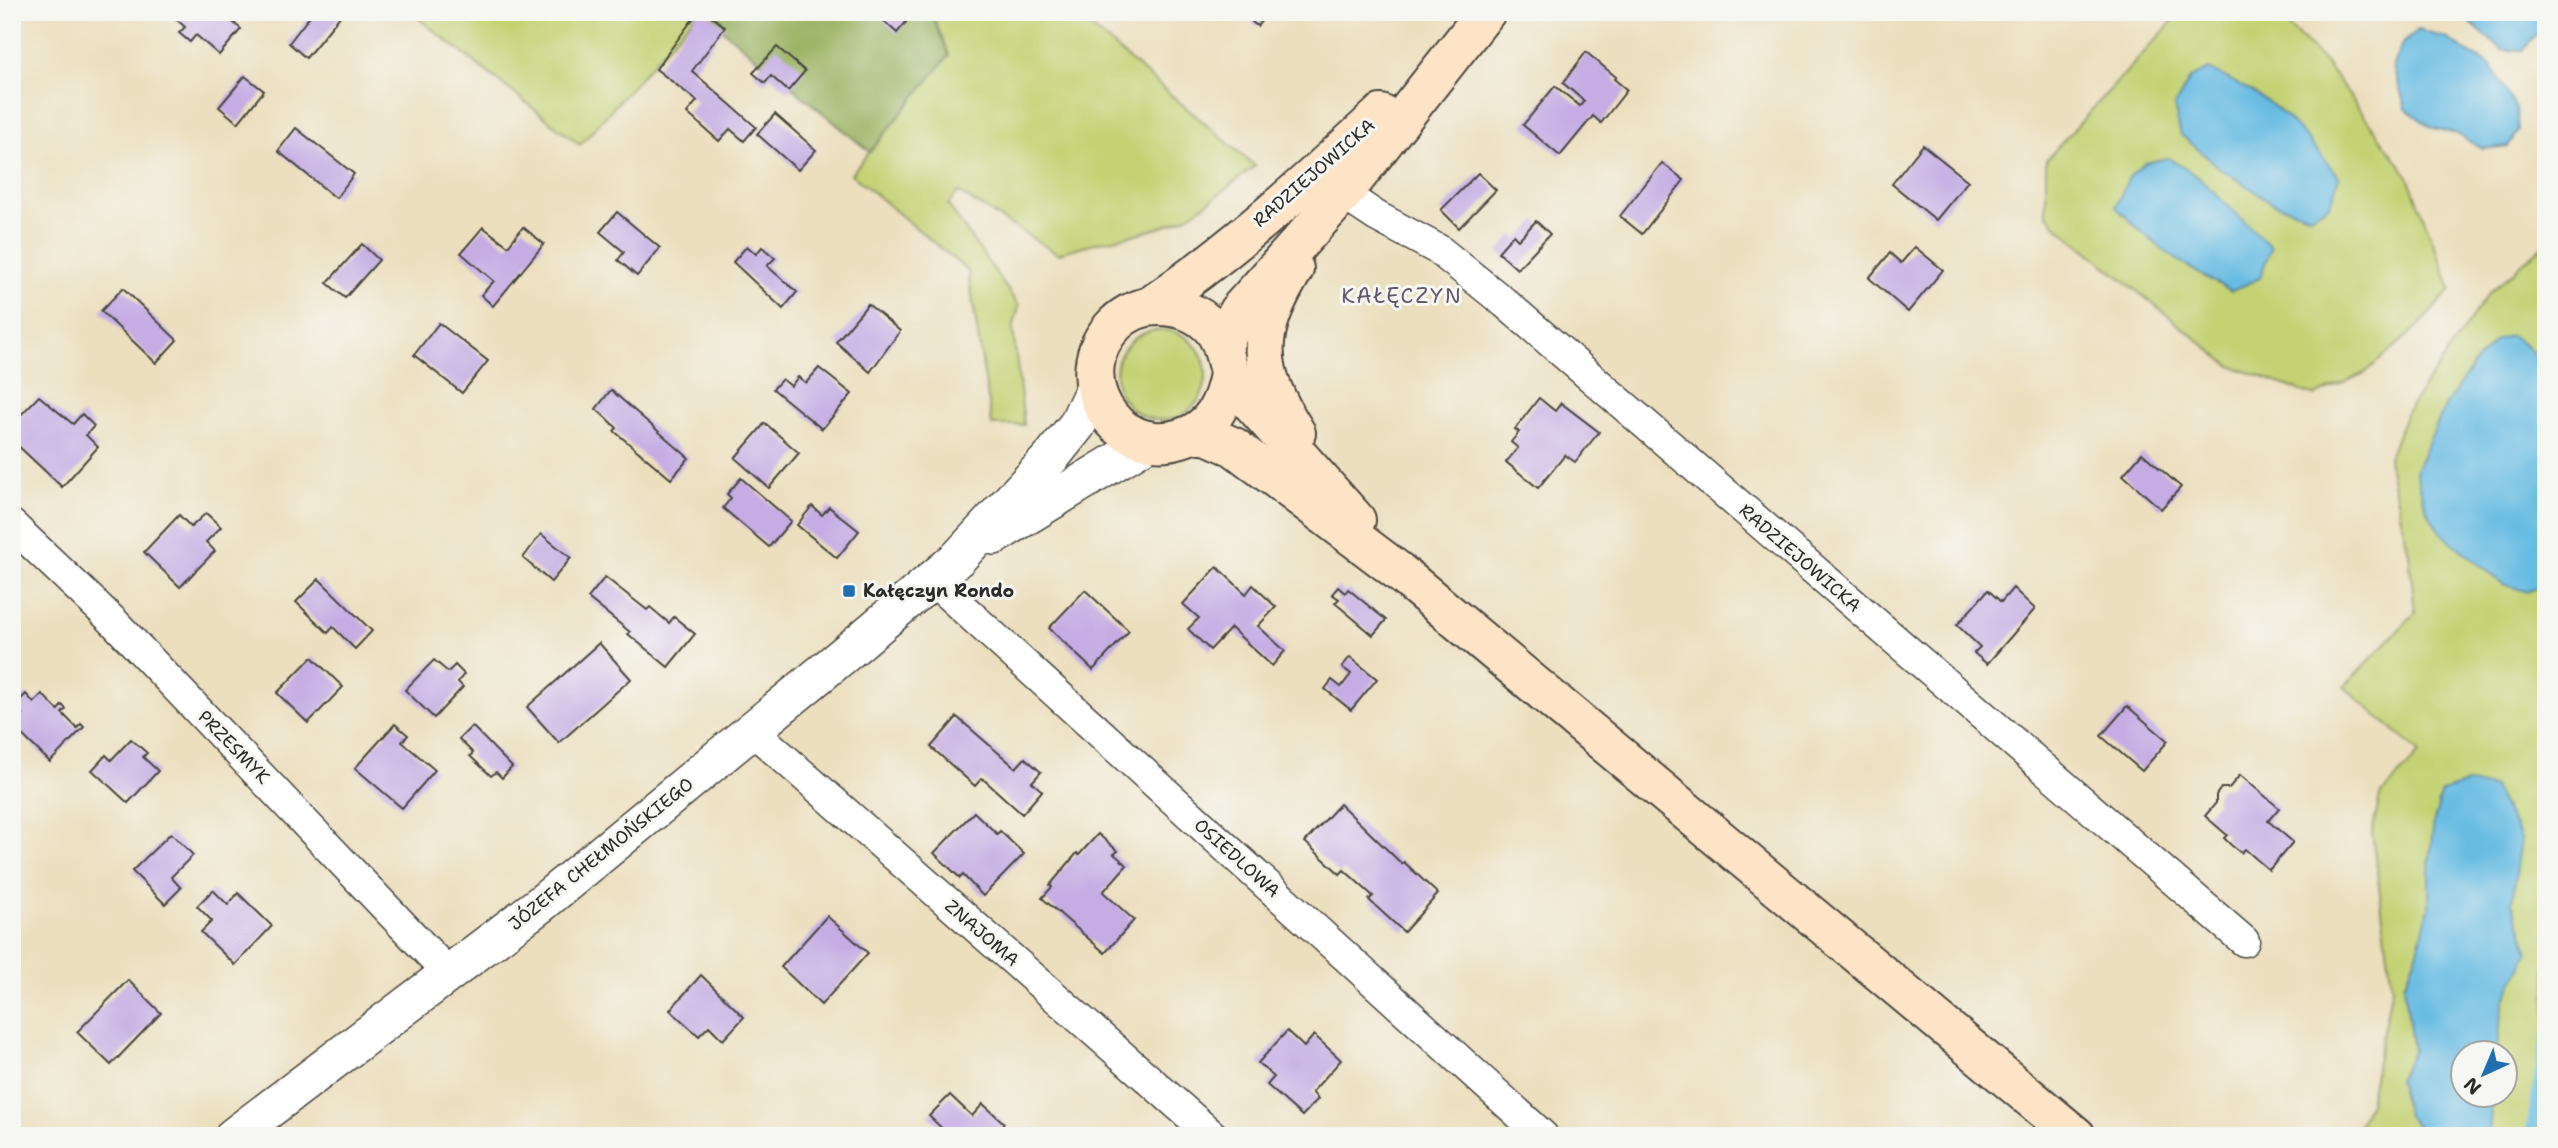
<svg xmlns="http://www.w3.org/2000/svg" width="2558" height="1148" font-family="'Shantell Sans',sans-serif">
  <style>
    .green { fill: #c5d273; stroke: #787e4f; stroke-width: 2; fill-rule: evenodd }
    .forest { fill: #9cb465; stroke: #647048; stroke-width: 2 }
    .water { fill: #67bce3; stroke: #497487; stroke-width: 2 }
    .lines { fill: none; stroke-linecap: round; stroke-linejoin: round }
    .stream { stroke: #67bce3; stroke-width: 10 }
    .building { fill: #c5ace4 }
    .minor-casing { stroke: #484641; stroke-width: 33 }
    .tertiary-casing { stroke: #484641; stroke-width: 40 }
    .secondary-casing { stroke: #484641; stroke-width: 42 }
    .minor { stroke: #fff; stroke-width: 30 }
    .tertiary { stroke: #fff; stroke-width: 37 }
    .secondary { stroke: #fee4c6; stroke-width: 38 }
    .poi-dot { fill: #1f6fb2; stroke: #f6f6f2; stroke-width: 2.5 }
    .labels { text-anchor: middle; stroke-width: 6; stroke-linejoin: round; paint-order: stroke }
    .street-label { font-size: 18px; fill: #2b2b2b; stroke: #f6f6f2 }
    .poi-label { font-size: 18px; font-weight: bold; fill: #2b2b2b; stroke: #f6f6f2; text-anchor: start }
    .quarter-label { font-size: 21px; letter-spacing: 2px; fill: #61586c; stroke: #f6f6f2 }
  </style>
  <rect width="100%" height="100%" fill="#f6f6f2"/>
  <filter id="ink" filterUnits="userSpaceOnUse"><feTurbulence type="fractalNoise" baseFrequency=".0143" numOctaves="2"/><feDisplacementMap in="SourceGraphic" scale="14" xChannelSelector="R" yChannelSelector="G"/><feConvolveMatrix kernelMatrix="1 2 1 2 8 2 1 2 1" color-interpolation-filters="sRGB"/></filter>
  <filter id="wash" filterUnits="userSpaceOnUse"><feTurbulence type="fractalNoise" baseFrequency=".00686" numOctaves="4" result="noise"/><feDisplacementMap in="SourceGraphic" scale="28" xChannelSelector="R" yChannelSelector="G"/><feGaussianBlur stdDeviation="1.57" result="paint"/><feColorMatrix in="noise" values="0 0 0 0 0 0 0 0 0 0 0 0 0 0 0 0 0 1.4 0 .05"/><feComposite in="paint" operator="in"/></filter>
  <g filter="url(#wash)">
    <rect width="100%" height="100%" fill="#ecdfbe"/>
    <g class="green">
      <polygon points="410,12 698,12 580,145"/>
      <path d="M931,12H1073L1255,166C1234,182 1207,206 1184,218C1146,237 1098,238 1058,254L958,192L948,205L1019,306L1013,329L1024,425H992L968,271L851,174L949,55Z"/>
      <polygon points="2181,12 2274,12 2324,61 2407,174 2451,289 2419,326 2365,373 2315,396 2229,365 2055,225 2046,213 2046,160"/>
      <path d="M2546,243V1136H2354L2369,1103L2392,986L2372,833L2380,796L2420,753L2344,687L2415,613L2409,553L2388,460L2406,413L2489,293ZM2464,1054H2506V1096H2464Z"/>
      <circle cx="1161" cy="375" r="45"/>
    </g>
    <g class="forest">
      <polygon points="701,12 931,12 949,55 870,152"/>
      <polygon points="2546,1037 2546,1136 2530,1136"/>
    </g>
    <g class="water">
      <path d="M2458,12H2546C2546,28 2533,38 2523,50H2502Z"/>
      <polygon points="2418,30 2446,38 2491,66 2516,109 2518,131 2508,146 2483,149 2456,134 2431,127 2406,109 2393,67 2402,44"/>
      <path d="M2209,69C2232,81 2256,92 2276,108C2300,128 2319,154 2339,177L2330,205L2310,216L2271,202L2221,169L2181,135L2174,107L2190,78Z"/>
      <path d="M2168,158L2197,176L2271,247L2260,278L2232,291C2184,268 2153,245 2116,207L2129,177L2145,163Z"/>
      <polygon points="2511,335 2531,350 2546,379 2546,583 2528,592 2503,584 2440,532 2426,508 2415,470 2447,403 2473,365 2495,340"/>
      <polygon points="2466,784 2493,787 2521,838 2512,903 2529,952 2504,1001 2496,1053 2464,1054 2464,1096 2492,1096 2489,1136 2427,1136 2407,1115 2398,1080 2413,1052 2404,985 2418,951 2429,907 2429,862 2434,821 2442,792"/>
    </g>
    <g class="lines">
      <polyline class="stream" points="2530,1136 2546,1037"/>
    </g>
    <g id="blocks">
      <g class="building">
        <polygon points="182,12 221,12 241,29 219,55 196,35 190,42 179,33 185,27 176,19"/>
        <polygon points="313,12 338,12 341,15 306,58 289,43"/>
        <polygon points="698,12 706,12 725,27 692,71 756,127 744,141 730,129 719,141 687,113 697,101 656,69"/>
        <polygon points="874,12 910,12 913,14 897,33"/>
        <polygon points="1240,12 1269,12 1257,26"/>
        <polygon points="777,47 805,71 788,91 771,76 765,83 753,73"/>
        <polygon points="1586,52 1616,77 1614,79 1627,90 1601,123 1593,116 1560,156 1523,125 1555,86 1580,106 1584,101 1563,83"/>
        <polygon points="245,76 264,91 238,123 219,107"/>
        <polygon points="775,114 816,150 798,170 757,134"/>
        <polygon points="296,128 354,174 336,198 278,151"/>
        <polygon points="1923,145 1968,181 1936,220 1892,184"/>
        <polygon points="1662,163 1684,180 1642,234 1620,216"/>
        <polygon points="1478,173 1496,190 1459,228 1441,210"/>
        <polygon points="617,212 660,248 637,276 618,260 624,252 600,232"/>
        <polygon points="1536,221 1550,234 1517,269 1498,252 1513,235 1518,240"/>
        <polygon points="483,227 508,246 523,227 544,244 493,306 481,295 494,281 461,253"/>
        <polygon points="362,244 379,260 345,298 327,283"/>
        <polygon points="747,246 756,254 762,247 775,258 767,266 797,292 783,309 733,262"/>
        <polygon points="1915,247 1943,270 1908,312 1869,278 1890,253 1901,263"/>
        <polygon points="123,288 177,340 156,363 101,311"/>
        <polygon points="868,304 900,331 870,372 836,342"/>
        <polygon points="439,323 488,361 462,393 414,355"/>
        <polygon points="819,368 852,394 822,429 773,389 782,379 791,386 798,377 806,383"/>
        <polygon points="611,390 689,458 671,479 614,431 617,428 596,409"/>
        <polygon points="39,396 73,424 82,414 94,426 86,435 98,447 62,487 12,440 12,424"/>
        <polygon points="1539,398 1555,411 1561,403 1599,432 1575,462 1565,455 1538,488 1506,462 1518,448 1511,442 1519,432 1515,429"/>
        <polygon points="765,423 799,453 769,488 735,458"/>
        <polygon points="2142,453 2181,487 2161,509 2123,475"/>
        <polygon points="741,478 791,521 769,547 723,508 731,498 727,494"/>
        <polygon points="812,506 822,515 829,507 859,531 837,558 797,525"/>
        <polygon points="206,513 221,527 206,542 215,551 180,587 144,552 179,515 191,527"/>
        <polygon points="541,534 571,558 551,582 523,558"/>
        <polygon points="1217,567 1246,594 1253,585 1276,607 1258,626 1285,651 1272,666 1231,628 1210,650 1188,629 1199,618 1183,604"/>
        <polygon points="605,577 647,610 650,607 669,623 674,617 695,634 668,667 628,634 630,632 588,598"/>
        <polygon points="319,579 372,631 355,649 333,627 328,633 296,602"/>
        <polygon points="1338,587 1345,593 1348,589 1386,620 1373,635 1335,603 1339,599 1332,594"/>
        <polygon points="2013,588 2035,609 1987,664 1974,653 1980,647 1957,625 1988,590 2001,602"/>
        <polygon points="1085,590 1129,631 1093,670 1049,628"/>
        <polygon points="599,643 631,679 559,743 527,707"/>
        <polygon points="312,657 343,687 308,723 277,693"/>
        <polygon points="1350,657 1377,679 1351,710 1325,689 1332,680 1341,687 1351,674 1342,667"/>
        <polygon points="434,660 448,672 455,665 464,674 458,682 463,687 434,718 405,690"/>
        <polygon points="26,694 34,703 42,694 58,710 62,705 66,709 62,713 77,728 81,724 84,727 50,762 12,725 23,714 14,706"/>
        <polygon points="2127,706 2168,741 2142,771 2101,736"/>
        <polygon points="957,717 1016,768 1025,758 1041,772 1032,782 1042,791 1022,814 982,778 975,786 931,747"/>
        <polygon points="395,724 408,735 402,742 435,770 402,808 355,768"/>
        <polygon points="472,726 512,767 502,778 496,772 491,776 470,756 473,753 459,739"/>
        <polygon points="131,739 147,753 143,757 158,771 128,803 92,770 106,755 111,760"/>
        <polygon points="2240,775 2279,808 2268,821 2293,842 2269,870 2245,849 2241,853 2231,845 2224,838 2227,835 2205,816 2216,803 2216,795 2221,788 2229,788"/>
        <polygon points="1340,804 1402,864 1404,862 1438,894 1404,932 1369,900 1373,896 1344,870 1340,874 1305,842"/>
        <polygon points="974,812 997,834 1000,831 1024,854 983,896 963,875 960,878 934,853"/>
        <polygon points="171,833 193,855 171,877 181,888 165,904 132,871"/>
        <polygon points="1098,834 1118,851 1114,854 1127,865 1103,892 1134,920 1105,953 1042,898 1052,887 1050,885 1077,853 1079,855"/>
        <polygon points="213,890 228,905 238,893 272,926 235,965 201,932 212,921 197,906"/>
        <polygon points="827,916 868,953 821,1005 781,967"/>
        <polygon points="701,975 744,1017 723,1040 709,1026 699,1036 670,1010"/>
        <polygon points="128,980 161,1013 111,1065 77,1032"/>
        <polygon points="1287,1031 1304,1047 1314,1035 1341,1060 1312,1092 1318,1099 1302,1116 1267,1085 1274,1077 1258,1063"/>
        <polygon points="950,1095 972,1116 983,1104 1004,1123 992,1136 950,1136 929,1116"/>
      </g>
    </g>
  </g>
  <g filter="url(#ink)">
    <use href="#blocks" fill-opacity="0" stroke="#484641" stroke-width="2"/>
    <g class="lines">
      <g class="minor-casing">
        <g id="minor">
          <polyline points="1343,194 1376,216 1439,250 1505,303 2244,941"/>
          <polyline points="12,525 113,621 449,974"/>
          <polyline points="932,580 1543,1136"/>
          <polyline points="752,730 1213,1136"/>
        </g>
      </g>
      <g class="tertiary-casing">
        <g id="tertiary">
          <polyline points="994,536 1151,440"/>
          <polyline points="234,1136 542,903 852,648 958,558 1053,455 1077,425 1095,387"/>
        </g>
      </g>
      <g class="secondary-casing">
        <g id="secondary">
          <path d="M1294,269C1254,335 1255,368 1296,433"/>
          <path d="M1150,306C1233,250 1308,182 1381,114"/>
          <polyline points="1223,346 1238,311 1343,194 1486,12"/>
          <path d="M1229,374C1224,403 1212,429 1181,438C1113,459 1065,374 1115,324C1126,313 1142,306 1158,306C1177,306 1197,312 1211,327C1223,340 1224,355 1229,371C1231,378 1235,383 1239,389L1356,520"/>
          <polyline points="1193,434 1209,436 1234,447 1398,571 2076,1136"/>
        </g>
      </g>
      <use href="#minor" class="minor"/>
      <use href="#tertiary" class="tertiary"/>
      <use href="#secondary" class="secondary"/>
    </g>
  </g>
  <rect class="poi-dot" x="842" y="584" width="14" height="14" rx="3.5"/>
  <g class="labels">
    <g class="street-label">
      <text transform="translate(1314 173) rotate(-41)" y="6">RADZIEJOWICKA</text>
      <text transform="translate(1800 558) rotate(41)" y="6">RADZIEJOWICKA</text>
      <text transform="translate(234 747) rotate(46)" y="6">PRZESMYK</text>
      <text transform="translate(601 854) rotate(-39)" y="6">JÓZEFA CHEŁMOŃSKIEGO</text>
      <text transform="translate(1237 858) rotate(42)" y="6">OSIEDLOWA</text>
      <text transform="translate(982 933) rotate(41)" y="6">ZNAJOMA</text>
    </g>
    <g class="poi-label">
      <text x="863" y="597">Kałęczyn Rondo</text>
    </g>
    <g class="quarter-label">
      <text x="1402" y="303">KAŁĘCZYN</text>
    </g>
  </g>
  <rect width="2558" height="1148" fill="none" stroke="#f6f6f2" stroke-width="42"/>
  <g transform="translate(2484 1074) rotate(224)"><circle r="33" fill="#f6f6f2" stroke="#a5a5a2" stroke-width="2"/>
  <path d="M0-5L12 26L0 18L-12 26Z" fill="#1f6fb2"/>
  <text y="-10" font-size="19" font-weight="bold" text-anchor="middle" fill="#2b2b2b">N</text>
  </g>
</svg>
